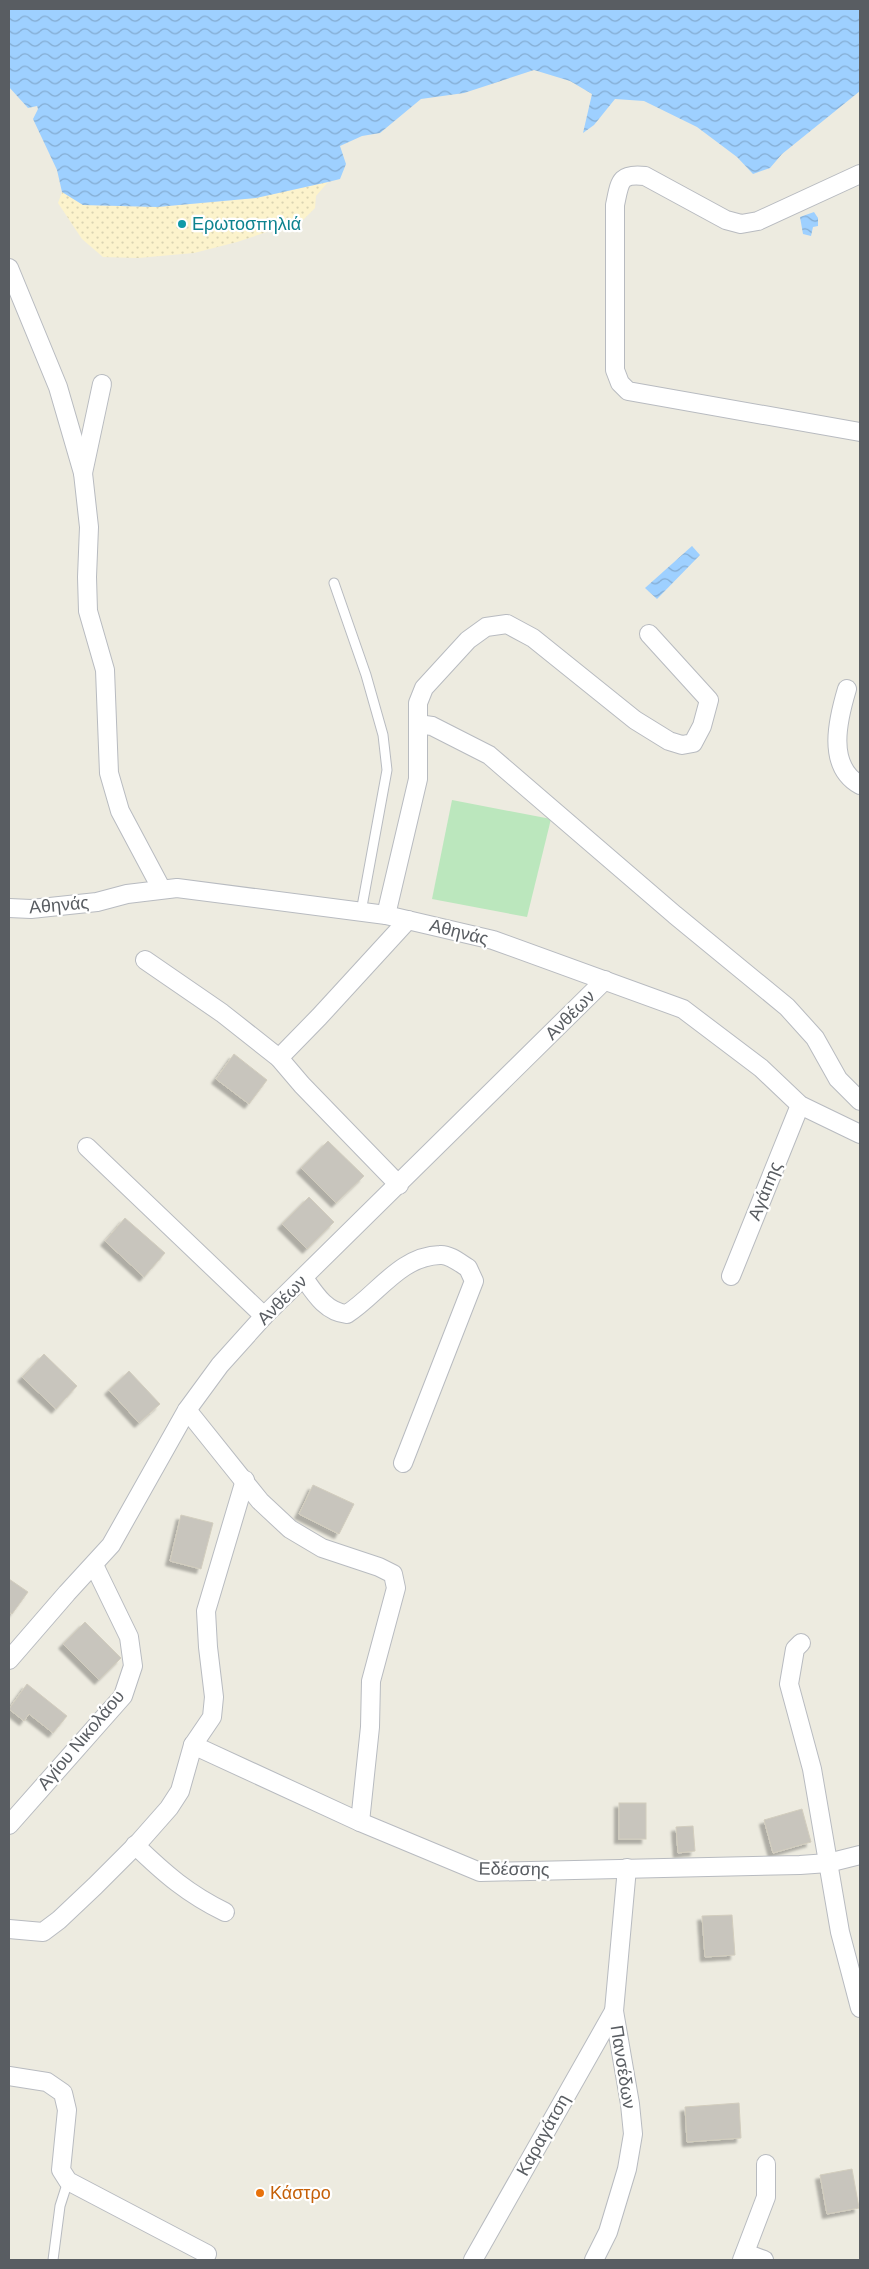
<svg xmlns="http://www.w3.org/2000/svg" width="869" height="2269" font-family="'DM Sans',sans-serif">
  <style>
    .green { fill: #bbe7bd }
    .sand { fill: url(#sand-dots) }
    .water { fill: url(#water-waves) }
    .building { fill: #c8c5bd; stroke: #d2cdbe; filter: url(#shadow) }
    .lines { fill: none; stroke-linecap: round; stroke-linejoin: round }
    .lane-casing { stroke: #b8bbc0; stroke-width: 11 }
    .street-casing { stroke: #b8bbc0; stroke-width: 20 }
    .lane { stroke: #fff; stroke-width: 9 }
    .street { stroke: #fff; stroke-width: 18 }
    .culture-dot { fill: #0f9aa8; stroke: #fff; stroke-width: 2 }
    .food-dot { fill: #e8710a; stroke: #fff; stroke-width: 2 }
    .labels { text-anchor: middle; stroke-width: 4.5; stroke-linejoin: round; paint-order: stroke }
    .culture-label { font-size: 18px; fill: #0d838f; stroke: #fff; text-anchor: start }
    .street-label { font-size: 18px; fill: #595d62; stroke: #fff }
    .food-label { font-size: 18px; fill: #c56008; stroke: #fff; text-anchor: start }
  </style>
  <defs>
    <pattern id="sand-dots" width="8" height="8" patternUnits="userSpaceOnUse" patternTransform="scale(1.25)"><rect width="8" height="8" fill="#fcf3cc"/><path d="M2 2h.1M6 6h.1" fill="none" stroke="#dad3b2" stroke-width="1.8" stroke-linecap="round"/></pattern>
    <pattern id="water-waves" width="16" height="10" patternUnits="userSpaceOnUse" patternTransform="scale(1.25)"><rect width="16" height="10" fill="#9ed0ff"/><path d="M0 5q4-4 8 0t8 0" fill="none" stroke="#84acd2"/></pattern>
    <filter id="shadow"><feDropShadow dx="-4.5" dy="4.5" stdDeviation="1" flood-color="#0004"/></filter>
  </defs>
  <rect width="100%" height="100%" fill="#edebe0"/>
  <polygon class="green" points="452,800 551,819 527,917 432,899"/>
  <polygon class="sand" points="328,182 316,196 315,208 303,220 237,242 194,253 138,258 103,257 82,239 58,203 62,192 83,205 157,207 256,198"/>
  <g class="water">
    <polygon points="9,9 860,9 860,91 782,154 770,168 753,174 737,157 697,127 644,101 615,99 594,125 583,133 592,94 570,81 534,70 464,93 421,99 380,133 362,136 340,146 346,164 340,179 328,182 256,198 157,207 83,205 62,192 57,170 33,119 38,109 37,106 28,108 9,87"/>
    <polygon points="814,212 818,218 818,226 813,227 811,236 803,234 800,217"/>
    <polygon points="692,546 700,555 657,599 645,588"/>
  </g>
  <g class="building">
    <polygon points="234,1054 267,1080 249,1104 216,1079"/>
    <polygon points="328,1141 364,1176 336,1203 301,1168"/>
    <polygon points="309,1197 334,1222 307,1249 282,1224"/>
    <polygon points="125,1218 165,1253 144,1277 105,1241"/>
    <polygon points="44,1354 77,1386 56,1409 22,1377"/>
    <polygon points="129,1371 160,1404 139,1423 109,1390"/>
    <polygon points="313,1485 354,1504 339,1534 299,1514"/>
    <polygon points="181,1515 213,1523 201,1569 170,1561"/>
    <polygon points="9,1579 28,1592 12,1614 9,1612"/>
    <polygon points="85,1622 121,1658 99,1680 63,1644"/>
    <polygon points="27,1684 67,1716 53,1733 29,1714 24,1721 9,1709"/>
    <rect x="619" y="1803" width="27" height="36"/>
    <polygon points="802,1809 811,1842 773,1853 764,1820"/>
    <polygon points="693,1826 695,1851 678,1853 676,1827"/>
    <polygon points="732,1915 735,1955 705,1957 702,1916"/>
    <polygon points="739,2103 741,2138 687,2142 685,2107"/>
    <polygon points="852,2169 859,2208 827,2214 820,2175"/>
  </g>
  <g class="lines">
    <g class="lane-casing">
      <g id="lane">
        <polyline points="334,583 366,675 383,735 387,770 361,912"/>
        <polyline points="53,2260 60,2206 68,2181"/>
      </g>
    </g>
    <g class="street-casing">
      <g id="street">
        <path d="M860,174L758,221L741,224L726,220L645,176C619,173 620,182 615,205V370L620,383L628,391L860,432"/>
        <polyline points="9,268 58,387 83,473 89,527 87,577 88,611 105,670 109,773 120,811 161,888"/>
        <polyline points="83,473 102,384"/>
        <path d="M847,689C838,719 826,766 860,785"/>
        <polyline points="418,724 432,726 489,755 675,915 787,1007 815,1038 838,1079 860,1101"/>
        <polyline points="9,908 31,909 97,902 127,894 177,888 386,915 493,940 683,1009 761,1068 800,1105 860,1134"/>
        <polyline points="386,915 418,779 418,703 424,688 468,640 486,627 507,624 533,638 635,720 669,741 682,745 693,743 702,726 709,700 649,634"/>
        <polyline points="145,960 222,1013 279,1058 302,1085 399,1185"/>
        <polyline points="279,1058 319,1017 408,920"/>
        <polyline points="87,1147 264,1316"/>
        <polyline points="731,1276 800,1105"/>
        <path d="M304,1278C315,1294 326,1312 347,1314C377,1295 400,1256 440,1255C449,1254 460,1263 468,1268L474,1281L403,1463"/>
        <polyline points="187,1410 260,1501 290,1529 322,1548 379,1567 393,1574 396,1588 371,1681 370,1727 360,1822"/>
        <polyline points="801,1643 795,1649 789,1684 812,1769 840,1932 860,2008"/>
        <polyline points="9,1660 67,1593 111,1545 187,1410 220,1365 264,1316 605,980"/>
        <polyline points="193,1745 360,1822 480,1872 800,1865 828,1863 860,1855"/>
        <polyline points="9,1825 123,1696 133,1666 129,1637 94,1565"/>
        <path d="M135,1845C165,1874 188,1894 225,1912"/>
        <polyline points="9,1929 43,1932 59,1920 95,1886 139,1842 169,1808 180,1791 193,1745 212,1717 214,1697 208,1647 206,1611 245,1480"/>
        <polyline points="9,2076 47,2082 63,2093 67,2110 61,2170 68,2181 207,2254"/>
        <polyline points="745,2253 764,2260"/>
        <polyline points="473,2260 614,2011"/>
        <polyline points="594,2260 608,2232 627,2169 633,2134 630,2104 614,2011 627,1868"/>
        <polyline points="742,2260 766,2197 766,2164"/>
      </g>
    </g>
    <use href="#lane" class="lane"/>
    <use href="#street" class="street"/>
  </g>
  <circle class="culture-dot" cx="182" cy="224" r="5"/>
  <circle class="food-dot" cx="260" cy="2193" r="5"/>
  <g class="labels">
    <g class="culture-label">
      <text x="192" y="230">Ερωτοσπηλιά</text>
    </g>
    <g class="street-label">
      <text transform="translate(59 905) rotate(-5)" y="6">Αθηνάς</text>
      <text transform="translate(459 932) rotate(14)" y="6">Αθηνάς</text>
      <text transform="translate(570 1015) rotate(-45)" y="6">Ανθέων</text>
      <text transform="translate(765 1191) rotate(-68)" y="6">Αγάπης</text>
      <text transform="translate(282 1300) rotate(-45)" y="6">Ανθέων</text>
      <text transform="translate(81 1740) rotate(-50)" y="6">Αγίου Νικολάου</text>
      <text transform="translate(514 1869) rotate(1)" y="6">Εδέσσης</text>
      <text transform="translate(623 2067) rotate(81)" y="6">Πανσέδων</text>
      <text transform="translate(543 2135) rotate(-61)" y="6">Καραγάτση</text>
    </g>
    <g class="food-label">
      <text x="270" y="2199">Κάστρο</text>
    </g>
  </g>
  <rect width="869" height="2269" fill="none" stroke="#595d62" stroke-width="20"/>
</svg>
